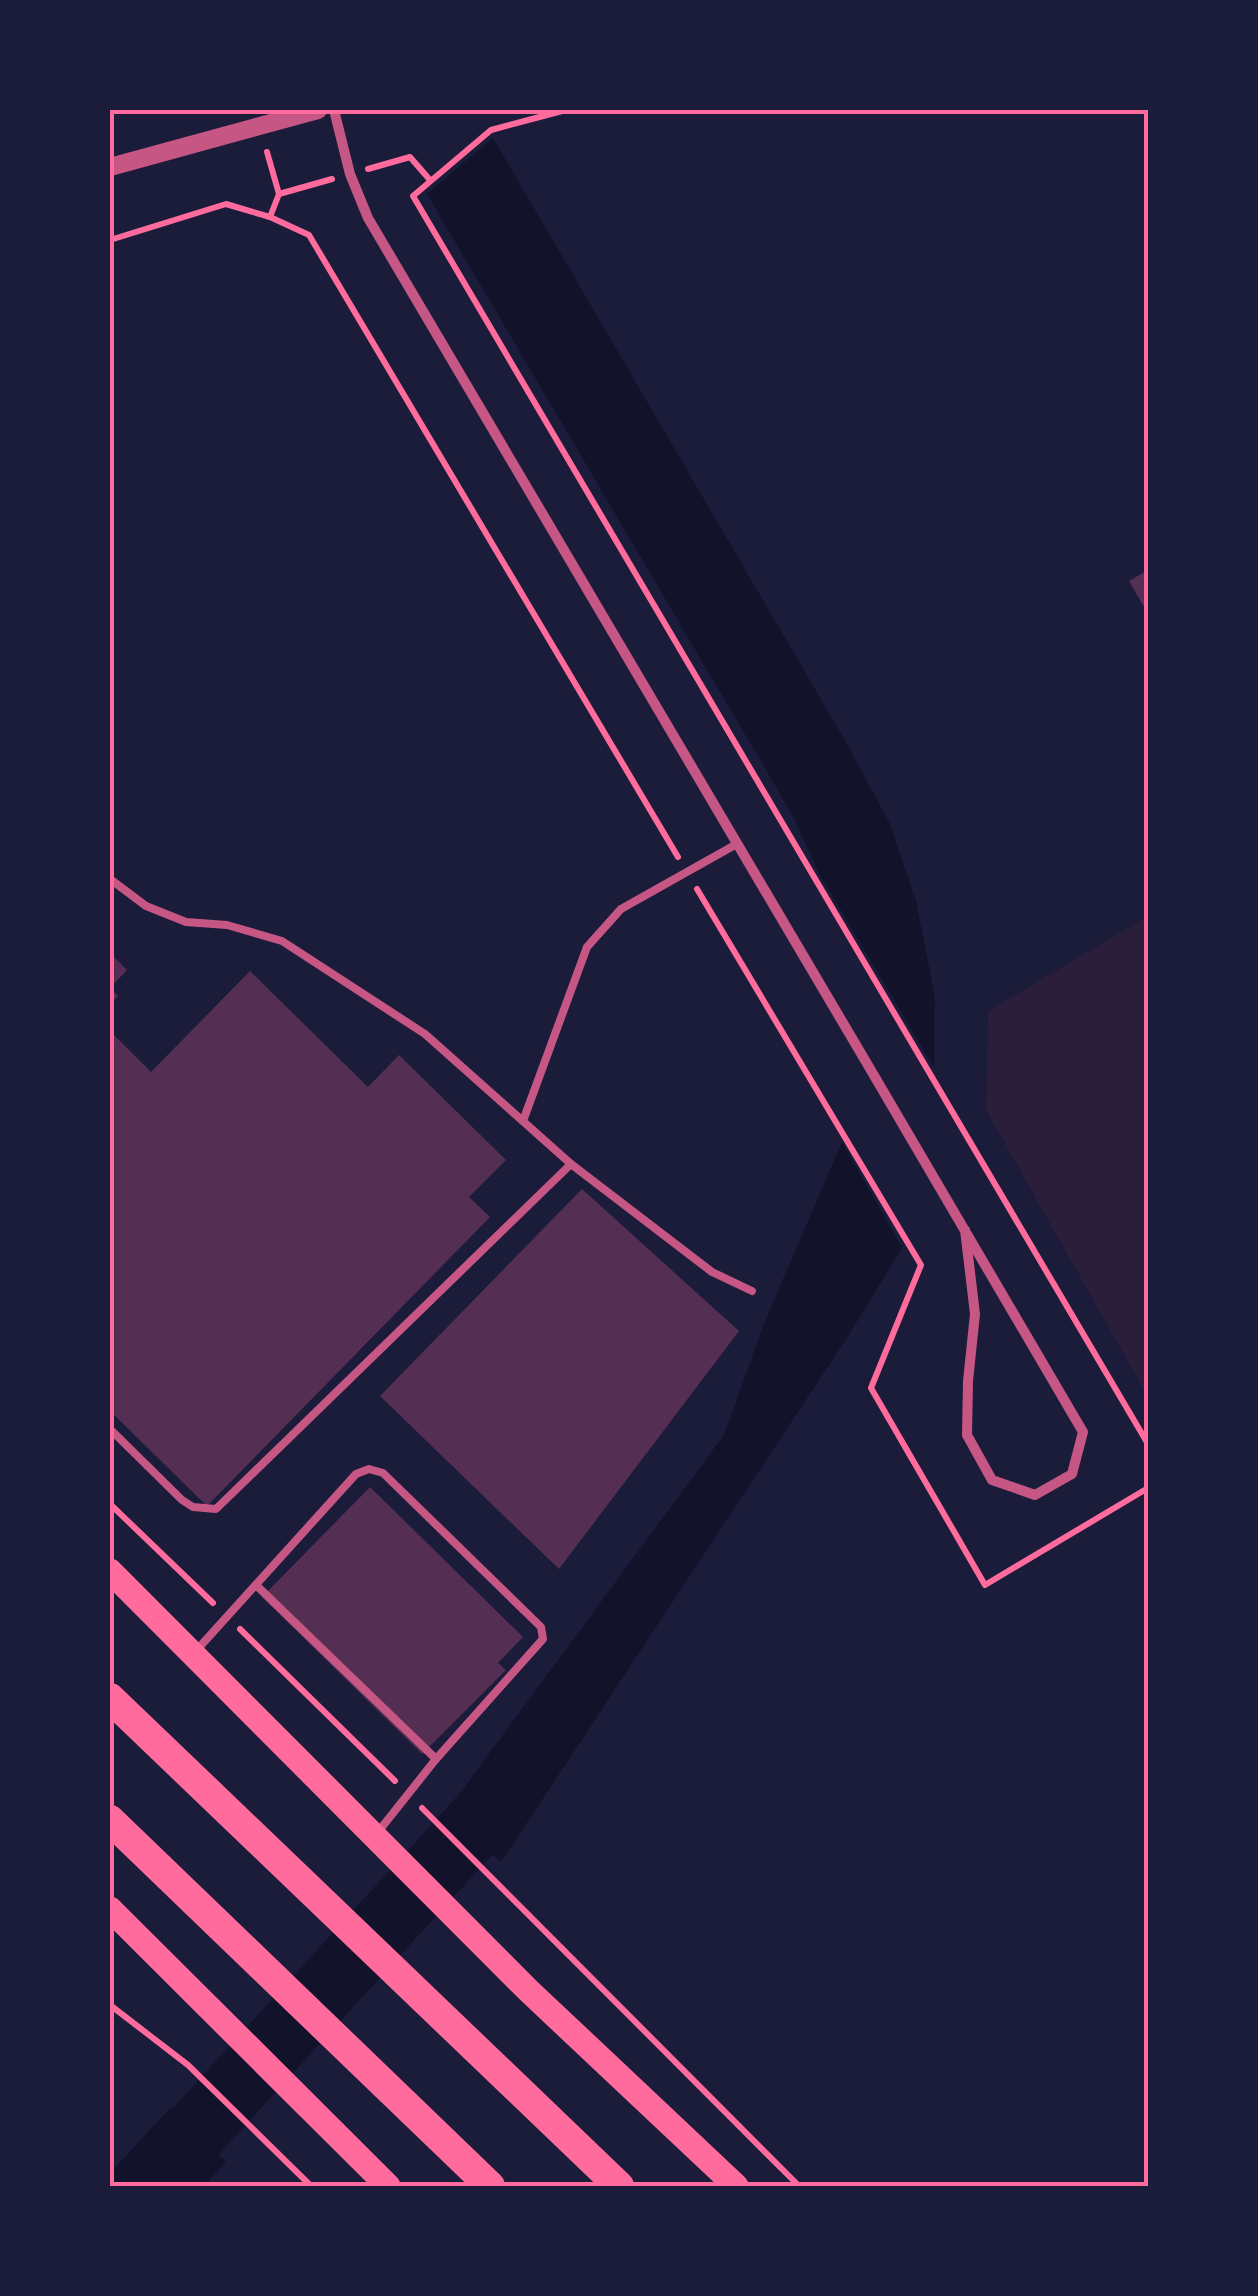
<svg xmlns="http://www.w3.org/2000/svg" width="1258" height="2296" font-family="'Noto Serif',serif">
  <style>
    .green { fill: #2a1e3b }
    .water { fill: #12122b }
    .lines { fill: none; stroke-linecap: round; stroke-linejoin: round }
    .river { stroke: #12122b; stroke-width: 65 }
    .building { fill: #542f53 }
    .path { stroke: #ff6b9d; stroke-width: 6 }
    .service { stroke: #c65784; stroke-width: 8 }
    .minor { stroke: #c65784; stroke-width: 10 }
    .tertiary { stroke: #c65784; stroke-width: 18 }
    .primary { stroke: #ff6b9d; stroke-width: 25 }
    .motorway { stroke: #ff6b9d; stroke-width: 30 }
    .neatline { fill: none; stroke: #ff6b9d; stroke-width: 4 }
  </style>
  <rect width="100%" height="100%" fill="#1b1b3a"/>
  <polygon class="green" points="1148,916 1148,1397 986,1110 988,1011"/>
  <g class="water">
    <polygon points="493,138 847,744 889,822 916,901 935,998 934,1067 820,875 792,814 427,194"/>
    <polygon points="842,1142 902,1248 848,1336 501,1862 446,1812 724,1435 765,1321"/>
    <polygon points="171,2107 226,2162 204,2186 110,2186 110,2173"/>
  </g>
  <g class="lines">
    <polyline class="river" points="146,2186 497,1801 524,1765"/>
  </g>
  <g class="building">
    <polygon points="1148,570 1148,614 1129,581"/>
    <polygon points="110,953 127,970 110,988 118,996 110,1005"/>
    <polygon points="250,971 368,1087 399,1055 506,1160 469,1197 490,1217 207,1506 110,1411 110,1031 151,1072"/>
    <polygon points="582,1189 739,1331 559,1569 380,1396"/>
    <polygon points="370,1487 523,1637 498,1663 506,1670 422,1754 262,1597"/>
  </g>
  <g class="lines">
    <g class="path">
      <polyline points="566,110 491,130 413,196 1148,1444"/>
      <polyline points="267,152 279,194"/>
      <polyline points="368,169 410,157 430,180"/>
      <polyline points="270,217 279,194 332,179"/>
      <polyline points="110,240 226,204 270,217 309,235 678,857"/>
      <polyline points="697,889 921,1265 871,1388 985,1585 1148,1488"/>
      <polyline points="110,1504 213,1603"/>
      <polyline points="240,1629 395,1781"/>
      <polyline points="422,1808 799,2186"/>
      <polyline points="110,2005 188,2065 311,2186"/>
    </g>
    <g class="service">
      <polyline points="110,879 146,906 186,922 227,925 282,941 425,1034 571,1164 712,1272 752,1291"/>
      <polyline points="523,1121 587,947 621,909 735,845"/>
      <polyline points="110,1429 182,1500 193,1507 216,1509 571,1164"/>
      <polyline points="256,1585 436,1759"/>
      <polyline points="195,1652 356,1474 369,1469 383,1473 541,1627 543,1639 436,1759 378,1832"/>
    </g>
    <path class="minor" d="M334,110L350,174L368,218C605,624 847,1026 1083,1432L1072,1474L1035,1495L992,1480L967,1435L968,1381L975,1314L965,1230"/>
    <polyline class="tertiary" points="110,167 318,110"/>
    <g class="primary">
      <polyline points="110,1571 529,1991 736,2186"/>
      <polyline points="110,1909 388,2186"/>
    </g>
    <g class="motorway">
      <polyline points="110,1698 619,2186"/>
      <polyline points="110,1820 490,2186"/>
    </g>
  </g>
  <rect width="1258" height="2296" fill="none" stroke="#1b1b3a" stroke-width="225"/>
  <rect x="112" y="112" width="1034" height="2072" class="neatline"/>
</svg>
